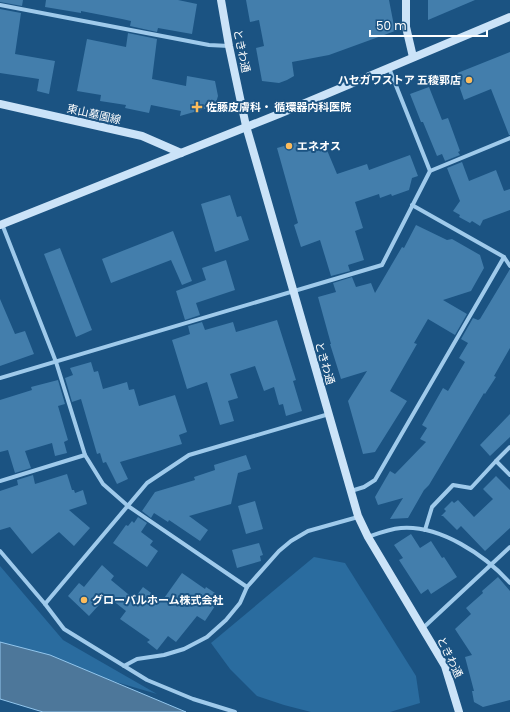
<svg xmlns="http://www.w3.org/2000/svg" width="510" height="712" font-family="Poppins,'Noto Sans JP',sans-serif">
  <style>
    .green { fill: #2a6c9f }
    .water { fill: #4d779a; stroke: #92c6ed }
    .building { fill: #437eac }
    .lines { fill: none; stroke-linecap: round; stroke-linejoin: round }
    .street { stroke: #9fcaeb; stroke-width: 4 }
    .secondary { stroke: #cbe3f8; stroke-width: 8 }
    .poi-dot { fill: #fcbc5c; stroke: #1b5382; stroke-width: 1.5 }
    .labels { text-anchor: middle; stroke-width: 4; stroke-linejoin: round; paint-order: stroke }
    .street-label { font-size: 11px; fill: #fff; stroke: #1b5382 }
    .poi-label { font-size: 11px; font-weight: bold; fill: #fff; stroke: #1b5382; text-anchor: start }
  </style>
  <rect width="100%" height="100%" fill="#1b5382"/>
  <g class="green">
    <polygon points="314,557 345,563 416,676 420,703 390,712 311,712 284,705 257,696 230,669 211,643"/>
    <polygon points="0,566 63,640 157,694 0,648"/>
  </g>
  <polygon class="water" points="0,642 50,655 186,712 43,712 0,699"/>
  <g class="building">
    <polygon points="0,0 23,0 22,6 0,2"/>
    <polygon points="46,0 178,0 197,4 192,34 158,28 157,32 130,26 131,21 122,19 81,11 81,13 45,7"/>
    <polygon points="246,0 389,0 395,31 329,55 292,62 294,76 287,80 279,83 262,81 256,48 264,46 259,20 250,22"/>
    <polygon points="428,0 475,0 428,20"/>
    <polygon points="0,9 21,13 15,54 55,61 49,94 37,91 39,79 0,73"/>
    <polygon points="128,33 157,39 152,79 186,86 187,76 215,81 218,96 215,106 180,116 181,111 151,105 149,113 125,108 126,105 100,101 101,95 77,91 87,39 126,47"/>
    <polygon points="510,52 510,135 509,135 491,89 464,100 455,74"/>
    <polygon points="429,87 442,120 448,118 460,151 458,152 460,155 445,161 442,154 437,156 423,122 421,122 410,94"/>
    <polygon points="298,142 301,149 324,143 337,174 367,164 369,170 410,155 418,176 412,178 409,190 392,196 391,194 380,198 379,194 355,202 363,228 355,231 364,260 348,265 350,271 331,276 320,240 301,247 294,225 298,223 277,148"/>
    <polygon points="462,162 469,181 496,170 504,191 510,189 510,210 483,220 480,226 472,221 470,223 459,217 460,215 453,211 460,201 447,168"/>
    <polygon points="230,195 237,217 241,216 249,240 215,252 201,204"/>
    <polygon points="416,225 447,240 452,239 480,255 484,268 471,291 443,300 467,314 455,335 428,319 414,343 417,344 390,391 407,401 375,452 363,454 348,401 367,371 341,379 330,344 331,344 318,297 336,292 333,283 352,277 356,287 371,283 375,293 402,247 404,248"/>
    <polygon points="173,231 192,281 182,285 171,260 111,283 102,259"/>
    <polygon points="60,248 92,330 76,337 44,254"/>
    <polygon points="226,260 235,290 196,303 200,315 185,320 176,291 206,280 202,268"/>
    <polygon points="510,269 510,348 494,376 496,377 485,394 484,393 429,485 424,490 408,518 390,519 403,498 378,505 375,497 390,471 395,474 426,442 420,439 427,428 422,425 443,388 448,391 465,362 459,358 468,343 461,339 473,318 478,320 480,319"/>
    <polygon points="0,299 15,334 25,331 34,354 0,366"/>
    <polygon points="277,320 296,380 293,381 302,411 286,416 283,404 279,405 274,387 264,391 255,366 230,374 238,398 228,401 234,421 220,425 207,382 187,389 172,340 190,334 188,326 202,322 205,330 233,322 236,332"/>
    <polygon points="91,362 94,372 98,371 103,389 127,382 129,390 134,389 139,406 175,395 187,432 179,435 182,444 120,462 128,479 117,484 106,462 103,463 100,453 97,454 81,399 72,402 65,378 73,375 70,368"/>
    <polygon points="58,380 65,404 58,406 68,440 64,442 67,453 55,456 52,443 25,451 31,468 15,473 8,450 0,452 0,400 32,390 31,387"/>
    <polygon points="510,414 510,437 490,456 480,445"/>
    <polygon points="246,455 251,469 238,473 231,504 189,516 208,530 200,541 169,520 168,522 154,513 151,518 142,511 155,492 195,480 194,477 215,470 214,465"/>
    <polygon points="67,474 72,490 74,490 75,493 83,490 87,504 69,510 90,528 74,546 59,532 32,554 10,527 0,530 0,491 18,485 17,480 33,475 35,484"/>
    <polygon points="496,476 510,490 510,528 485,551 461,526 457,530 443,516 441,516 446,511 444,509 452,501 454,503 458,500 474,517 493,499 483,489"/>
    <polygon points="255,501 263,529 246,534 238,506"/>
    <polygon points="138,517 147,523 141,532 153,541 150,545 158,551 147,567 113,543 126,525 128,526 132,521 134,523"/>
    <polygon points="411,534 420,548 431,541 442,558 444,557 457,577 431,594 428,589 421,594 399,560 403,558 394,545"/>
    <polygon points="259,543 263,555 260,556 261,561 237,568 232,550"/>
    <polygon points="102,565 114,576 111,580 134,599 143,587 162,601 182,573 205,589 206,587 221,597 205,621 197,616 176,642 168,636 157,650 147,642 150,640 120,619 126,611 107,596 89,616 68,596 79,583 84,587"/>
    <polygon points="498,577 510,591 510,700 483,707 474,702 472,691 474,691 465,657 472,655 455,629 471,614 466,608 483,593 482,591"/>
  </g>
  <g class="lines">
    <g class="street">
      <polyline points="0,5 209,45 229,46"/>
      <polyline points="389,68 430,171"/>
      <polyline points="412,205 504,257 510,266"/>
      <polyline points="2,224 56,362 85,455 103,484 128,506 247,587"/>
      <polyline points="0,378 382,265 430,171 510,138"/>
      <polyline points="496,461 510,447"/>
      <polyline points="0,481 85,455"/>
      <polyline points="351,491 364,487 375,480 504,257"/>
      <polyline points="425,530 432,507 453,485 471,488 496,461 510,475"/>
      <path d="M368,537C379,533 389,529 401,528C440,525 485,555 510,583"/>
      <polyline points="0,551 45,604 64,629 147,680 193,699 235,712"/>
      <polyline points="45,604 147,483 189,455 329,414"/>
      <polyline points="423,628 510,547"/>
      <polyline points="124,666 137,659 164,655 184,649 207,637 226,620 240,603 247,587 279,551 291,541 308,531 358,517"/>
    </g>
    <g class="secondary">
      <polyline points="221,0 229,46 246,126 358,516 368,537 445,666 459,712"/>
      <polyline points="406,0 406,27 413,57"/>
      <polyline points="0,104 142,136 181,153"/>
      <polyline points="0,225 279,114 510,17"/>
    </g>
  </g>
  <g class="poi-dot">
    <circle cx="469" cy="80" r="4"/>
    <path d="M195 101h4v4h4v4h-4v4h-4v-4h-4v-4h4z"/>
    <circle cx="289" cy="146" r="4"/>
    <circle cx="84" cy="600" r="4"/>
  </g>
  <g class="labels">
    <g class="street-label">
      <text transform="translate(242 51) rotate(78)" y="4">ときわ通</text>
      <text transform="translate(94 114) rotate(13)" y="4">東山墓園線</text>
      <text transform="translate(325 363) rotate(74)" y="4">ときわ通</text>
      <text transform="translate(450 657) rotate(64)" y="4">ときわ通</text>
    </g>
    <g class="poi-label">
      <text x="461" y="84" text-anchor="end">ハセガワストア 五稜郭店</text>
      <text x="206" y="111">佐藤皮膚科・ 循環器内科医院</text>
      <text x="297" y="150">エネオス</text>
      <text x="92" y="604">グローバルホーム株式会社</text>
    </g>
  </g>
  <path d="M370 30v6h117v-6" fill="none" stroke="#ffffff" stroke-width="2"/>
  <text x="376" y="30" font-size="12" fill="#ffffff" stroke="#1b5382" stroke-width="3" paint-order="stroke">50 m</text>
</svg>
